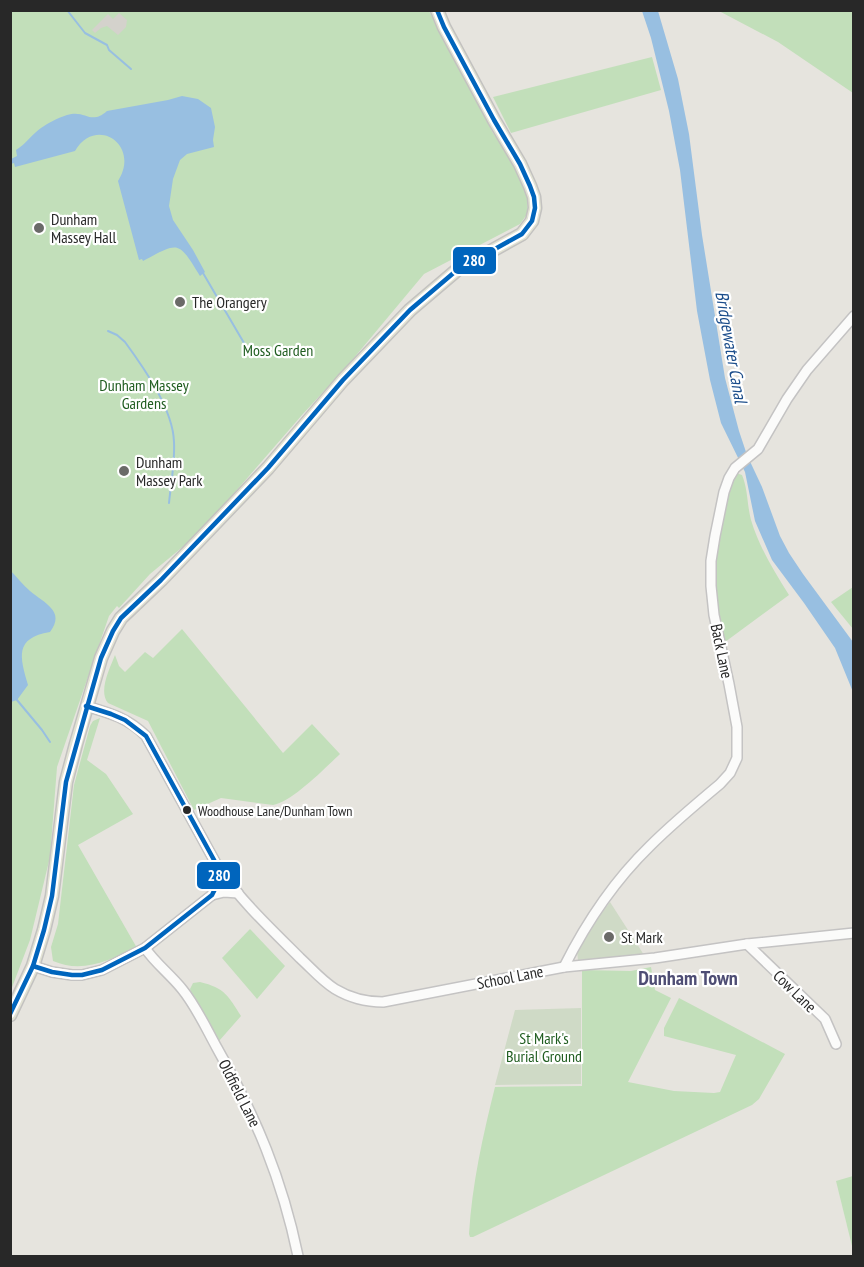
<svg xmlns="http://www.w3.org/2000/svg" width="864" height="1267" font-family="'PT Sans Narrow',sans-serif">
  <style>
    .green { fill: #c2dfba }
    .cemetery { fill: #cfdac6 }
    .plaza { fill: #d4d2cc }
    .water { fill: #98bfe1 }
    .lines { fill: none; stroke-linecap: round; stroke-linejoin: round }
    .stream { stroke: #98bfe1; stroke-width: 2 }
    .minor-casing { stroke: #c4c3c3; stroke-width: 12 }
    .major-casing { stroke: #c3c2c0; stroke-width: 15 }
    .minor { stroke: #fbfbfa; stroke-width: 9 }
    .major { stroke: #e3e3d4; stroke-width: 12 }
    .bus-1-casing { stroke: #fff; stroke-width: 9 }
    .bus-1 { stroke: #0065bd; stroke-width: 4.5 }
    .poi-dot { fill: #6a6a68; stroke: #fff; stroke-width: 2 }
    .bus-dot { fill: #282828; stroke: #fff; stroke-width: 2 }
    .labels { text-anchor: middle; stroke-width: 4.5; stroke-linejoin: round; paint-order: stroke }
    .bus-label { font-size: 14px; fill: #282828; stroke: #fff; text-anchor: start }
    .poi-label { font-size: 16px; fill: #282828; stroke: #fff; text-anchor: start }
    .park-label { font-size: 16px; fill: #205d20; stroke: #fff }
    .street-label { font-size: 16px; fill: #282828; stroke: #fff }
    .water-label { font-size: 18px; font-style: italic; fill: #1a4c8a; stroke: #fff }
    .quarter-label { font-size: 20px; font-weight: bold; fill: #4e4d74; stroke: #fff }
    .line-badge { stroke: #fff; stroke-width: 2 }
    .badge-label { font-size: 16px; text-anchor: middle; font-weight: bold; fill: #fff }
  </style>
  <rect width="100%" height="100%" fill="#e6e4de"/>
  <g class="green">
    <polygon points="11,11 429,11 493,133 518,168 527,192 528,213 520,224 424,274 348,365 302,415 203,529 201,529 197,535 150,574 119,608 117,606 109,616 57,767 50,857 30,940 11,990"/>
    <polygon points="719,11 853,11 853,93 778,42"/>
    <polygon points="652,57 661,90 511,133 493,97"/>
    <path d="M736,473L742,475C748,489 747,505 751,520C759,547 774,571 789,595L725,642C721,627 717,612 716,596C712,557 721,509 736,473Z"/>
    <polygon points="853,587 853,629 831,602"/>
    <path d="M182,629L283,753L312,724L340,754C325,768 292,802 273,805L221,798L194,810L148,721L108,703C98,691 110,668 115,655L119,666L125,672L145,652L153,658Z"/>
    <path d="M100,718L87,760L106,774L133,814L78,845L137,948C109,960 83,974 53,961L51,947L58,924L74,785L90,726L93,721Z"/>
    <polygon points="250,929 285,966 257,999 222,958"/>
    <path d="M651,967L655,990L671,998L628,1082L674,1091L714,1093L720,1092L736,1055L664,1036V1028L679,998L785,1054L759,1099L752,1105L473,1237H470L469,1234C472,1184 483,1135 495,1087L582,1086V970L631,971Z"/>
    <path d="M200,982C225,988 228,996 241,1016L219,1041L195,1002L190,989L193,983Z"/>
    <polygon points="853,1176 854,1176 853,1250 836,1181"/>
  </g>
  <g class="cemetery">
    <polygon points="610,902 644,955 578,960 577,951 589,930"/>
    <polygon points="581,1008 581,1084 495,1085 515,1010"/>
  </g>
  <polygon class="plaza" points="119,13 127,20 126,27 118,35 107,26 101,28 95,33 92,30 108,14 113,19"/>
  <g class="water">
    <polygon points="642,11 658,11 678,79 689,134 702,235 725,378 739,431 747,455 762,487 780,536 789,553 803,574 853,642 853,692 835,648 804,603 772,560 755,521 745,472 721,423 710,380 697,311 680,170 669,111 651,38"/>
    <path d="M182,96L198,99L211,108L215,127L213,140L214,147L187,154L180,160L173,179L169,206L173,220L193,250L205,272L200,276C178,240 179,242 143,261L142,259L139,260L118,181C141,145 96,115 75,151L15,167L14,163L11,164V159L17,156L16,150C26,144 32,134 41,128C48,123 58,118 67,115C86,109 90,126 107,111L168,100Z"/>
    <path d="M10,570C17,577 23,585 30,591C44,603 66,611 50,632C14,638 20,657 28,685L17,700L11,702Z"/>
  </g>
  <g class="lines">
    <g class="stream">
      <polyline points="67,10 85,33 107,45 109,50 131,69"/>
      <polyline points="203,273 244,343"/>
      <path d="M108,331L117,335L125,342C144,368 173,409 174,442C175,462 171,483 169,503"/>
      <polyline points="17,700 42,730 50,742"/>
    </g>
    <g class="minor-casing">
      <g id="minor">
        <path d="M86,706C110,713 128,718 146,736L219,869C242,902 272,930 300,958C311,968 322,981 335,989C350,998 366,1002 383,1002L564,967L655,958L747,944L854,933"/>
        <polyline points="212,895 224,892 238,893"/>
        <polyline points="747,944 825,1019 836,1044"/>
        <path d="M145,948C155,963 170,974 182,989C196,1006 206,1028 217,1048C256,1117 282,1179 298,1256"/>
        <polyline points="33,966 52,972 72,975 82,975 102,970 145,948 212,895 218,883 219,869"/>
        <path d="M564,967C586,923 615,880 650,846C672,824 696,804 720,784L730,773L737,758V727L729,684L714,615L711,586V561L715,536L724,492L729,478L735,468L758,449L787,399L807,370L854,316"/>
      </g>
    </g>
    <g class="major-casing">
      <polyline id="major" points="10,1015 33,966 44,930 52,896 66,782 76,744 101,658 113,631 121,618 161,580 268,468 343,380 410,310 457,270 522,234 532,221 535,208 534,197 530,186 520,164 494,120 444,27 437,10"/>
    </g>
    <use href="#minor" class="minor"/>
    <use href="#major" class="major"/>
    <g class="bus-1-casing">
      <g id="bus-1">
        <polyline points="33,966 52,972 72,975 82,975 102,970 145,948 212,895 218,883 219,869 146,736 125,720 111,714 86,706"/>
        <polyline points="10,1014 33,966 44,930 52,896 66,782 101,658 113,631 121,618 161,580 268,468 343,380 410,310 457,270 522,234 532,221 535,208 534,197 530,186 520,164 494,120 444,27 437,10"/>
      </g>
    </g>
    <use href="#bus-1" class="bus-1"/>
  </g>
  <g class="poi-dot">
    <circle cx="39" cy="228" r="6"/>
    <circle cx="180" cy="302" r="6"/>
    <circle cx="124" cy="471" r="6"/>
    <circle cx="609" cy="937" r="6"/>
  </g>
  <circle class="bus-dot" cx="187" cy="810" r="5"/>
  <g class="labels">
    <g class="bus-label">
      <text x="198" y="816">Woodhouse Lane/Dunham Town</text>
    </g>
    <g class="poi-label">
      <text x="51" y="225">Dunham<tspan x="51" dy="18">Massey Hall</tspan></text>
      <text x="192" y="308">The Orangery</text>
      <text x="136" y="468">Dunham<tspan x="136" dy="18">Massey Park</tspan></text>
      <text x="621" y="943">St Mark</text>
    </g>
    <g class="park-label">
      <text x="278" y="356">Moss Garden</text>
      <text x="144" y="391">Dunham Massey<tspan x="144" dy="18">Gardens</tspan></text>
      <text x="544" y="1044">St Mark's<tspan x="544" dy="18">Burial Ground</tspan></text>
    </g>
    <g class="street-label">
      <text transform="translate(722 651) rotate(78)" y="6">Back Lane</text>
      <text transform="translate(510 977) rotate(-11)" y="6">School Lane</text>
      <text transform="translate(795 991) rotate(44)" y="6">Cow Lane</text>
      <text transform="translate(240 1093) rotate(63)" y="6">Oldfield Lane</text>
    </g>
    <g class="water-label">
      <text transform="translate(731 347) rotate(80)" y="6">Bridgewater Canal</text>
    </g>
    <g class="quarter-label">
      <text x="688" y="985">Dunham Town</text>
    </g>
  </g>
  <g class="line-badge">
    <rect x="452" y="246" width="45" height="29" rx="6" fill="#0065bd"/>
    <rect x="196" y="861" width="45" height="29" rx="6" fill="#0065bd"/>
  </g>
  <g class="badge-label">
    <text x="474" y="266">280</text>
    <text x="219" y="881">280</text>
  </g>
  <rect width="864" height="1267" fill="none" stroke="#282828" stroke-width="24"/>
</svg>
